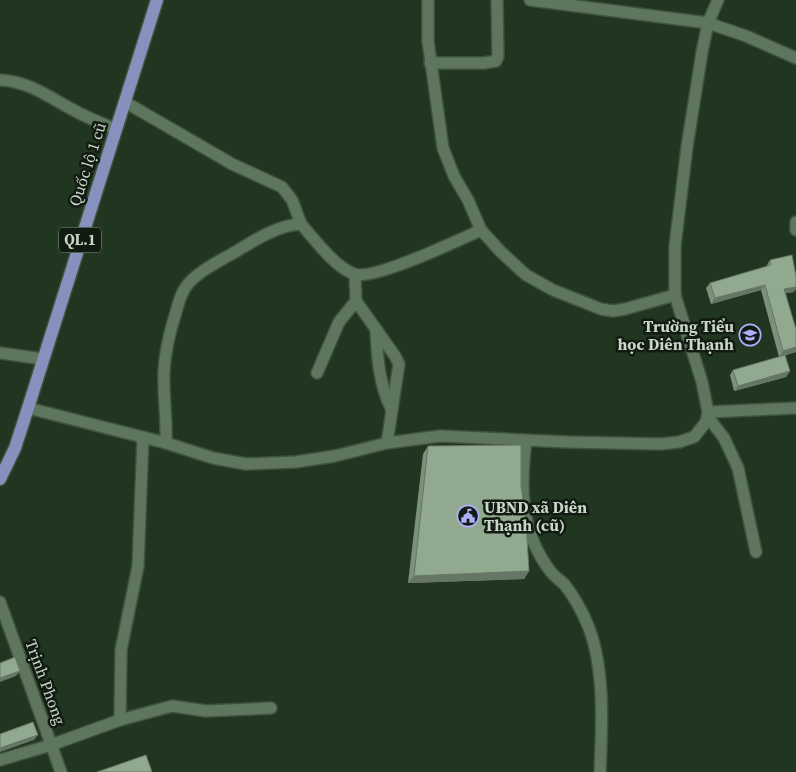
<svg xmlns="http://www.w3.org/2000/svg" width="796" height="772" font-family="'Source Serif 4',serif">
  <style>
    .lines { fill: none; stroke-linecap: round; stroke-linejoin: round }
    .minor-casing { stroke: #3f523e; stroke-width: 14 }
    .major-casing { stroke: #3f523e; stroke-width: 15 }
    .minor { stroke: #5e765d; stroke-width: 11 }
    .major { stroke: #8691bd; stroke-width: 12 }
    .wall { fill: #7c917b }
    .shaded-wall { fill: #657664 }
    .building { fill: #90a98f; stroke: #657664 }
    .labels { text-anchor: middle; stroke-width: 5; stroke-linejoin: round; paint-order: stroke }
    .shield { fill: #121b11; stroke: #929e91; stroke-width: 1 }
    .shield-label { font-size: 15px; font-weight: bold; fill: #c9d6c8 }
    .street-label { font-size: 16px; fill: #c9d6c8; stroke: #121b11 }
    .poi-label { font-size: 16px; font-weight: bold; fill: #c9d6c8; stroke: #121b11; text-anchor: end }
  </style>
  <rect width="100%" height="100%" fill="#213620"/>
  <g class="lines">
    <g class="minor-casing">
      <g id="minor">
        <polyline points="428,0 428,41 443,148 454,176 468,200 481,230 501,252 526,275 553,290 601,309 613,311 625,309 675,295"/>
        <polyline points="530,0 708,23 746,36 796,58"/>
        <polyline points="430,63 484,63 496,61 498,56 497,0"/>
        <path d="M0,80C30,81 53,100 79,113C91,119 103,124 115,129"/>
        <polyline points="125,102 232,164 282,187 292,200 301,224"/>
        <polyline points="796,222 796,230"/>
        <polyline points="356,301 395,356 399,364 387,443"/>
        <path d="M376,329C377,356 379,384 391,408"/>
        <polyline points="0,353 43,359"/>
        <polyline points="317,373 339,322 356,301 355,275"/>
        <polyline points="28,408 166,443 213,458 246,464 295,462 335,456 387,443 440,436 568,442 661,444 679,442 694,437 706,422 708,412 702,382 675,295 675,246 687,147 702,52 708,23 718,0"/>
        <polyline points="708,412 796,408"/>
        <polyline points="708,417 724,438 738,468 756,552"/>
        <path d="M526,441C520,488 520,532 551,572C555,577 560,580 565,585C575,598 583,613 589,628C605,670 602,727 600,772"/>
        <path d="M166,443C167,419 163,395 164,371C165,351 170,331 176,312C179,302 181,292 188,284C200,270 220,261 235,252C255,240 278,225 301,224C314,239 335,267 354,274C373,281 459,240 481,230"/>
        <polyline points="0,602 61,772"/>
        <polyline points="120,720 121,650 138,566 143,437"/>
        <polyline points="0,760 51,745 120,720 172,706 206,711 271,708"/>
      </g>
    </g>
    <g class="major-casing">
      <polyline id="major" points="0,479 15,448 28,408 157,0"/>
    </g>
    <use href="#minor" class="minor"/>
    <use href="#major" class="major"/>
  </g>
  <g class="wall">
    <polygon points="770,260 794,292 786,293 796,352 779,357 761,290 711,304 706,288 710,283 766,267"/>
    <polygon points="733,370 790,371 786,377 734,391 730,375"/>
    <polygon points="428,446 521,486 529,571 524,579 408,583 423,454"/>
  </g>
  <g class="shaded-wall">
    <polygon points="765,285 761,290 711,304 715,298"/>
    <polygon points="796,287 796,289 794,292 781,294 784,289"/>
    <polygon points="796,347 796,352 779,357 783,351"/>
    <polygon points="790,371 786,377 734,391 738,386"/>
    <polygon points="529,571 524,579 408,583 414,576"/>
    <polygon points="20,671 16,676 0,682 0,678"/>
    <polygon points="38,735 34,740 0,752 0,748"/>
  </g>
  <g class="building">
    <polygon points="792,255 796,276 796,287 784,289 796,329 796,347 783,351 765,285 715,298 710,283 771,265 770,260"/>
    <polygon points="785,355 790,371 738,386 733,370"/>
    <polygon points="521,445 521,486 526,520 529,571 414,576 428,446"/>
    <polygon points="15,657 20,671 0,678 0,663"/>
    <polygon points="33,722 38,735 0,748 0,734"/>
    <polygon points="146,755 152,772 97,772"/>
  </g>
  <defs>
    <g id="school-ring" transform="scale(1.125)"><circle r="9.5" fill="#121b11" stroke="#acaffb" stroke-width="1.5"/><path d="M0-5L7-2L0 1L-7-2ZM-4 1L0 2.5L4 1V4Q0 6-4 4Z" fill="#acaffb"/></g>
    <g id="civic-ring" transform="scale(1.125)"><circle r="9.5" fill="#121b11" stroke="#acaffb" stroke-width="1.5"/><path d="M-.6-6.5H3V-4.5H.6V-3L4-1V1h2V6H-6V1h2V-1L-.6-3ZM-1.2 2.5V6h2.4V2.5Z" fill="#acaffb"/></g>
  </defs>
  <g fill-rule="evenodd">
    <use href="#school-ring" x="750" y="335"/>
    <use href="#civic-ring" x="468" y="516"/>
  </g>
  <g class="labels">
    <rect class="shield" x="59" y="227.5" width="42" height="25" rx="4"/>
    <g class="shield-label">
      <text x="80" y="245">QL.1</text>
    </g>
    <g class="street-label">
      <text transform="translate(87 164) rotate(-72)" y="6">Quốc lộ 1 cũ</text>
      <text transform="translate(46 682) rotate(70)" y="6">Trịnh Phong</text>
    </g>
    <g class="poi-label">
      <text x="734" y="332">Trường Tiểu<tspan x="734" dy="18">học Diên Thạnh</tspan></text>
      <text x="484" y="513" text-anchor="start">UBND xã Diên<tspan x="484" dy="18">Thạnh (cũ)</tspan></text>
    </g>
  </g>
</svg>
